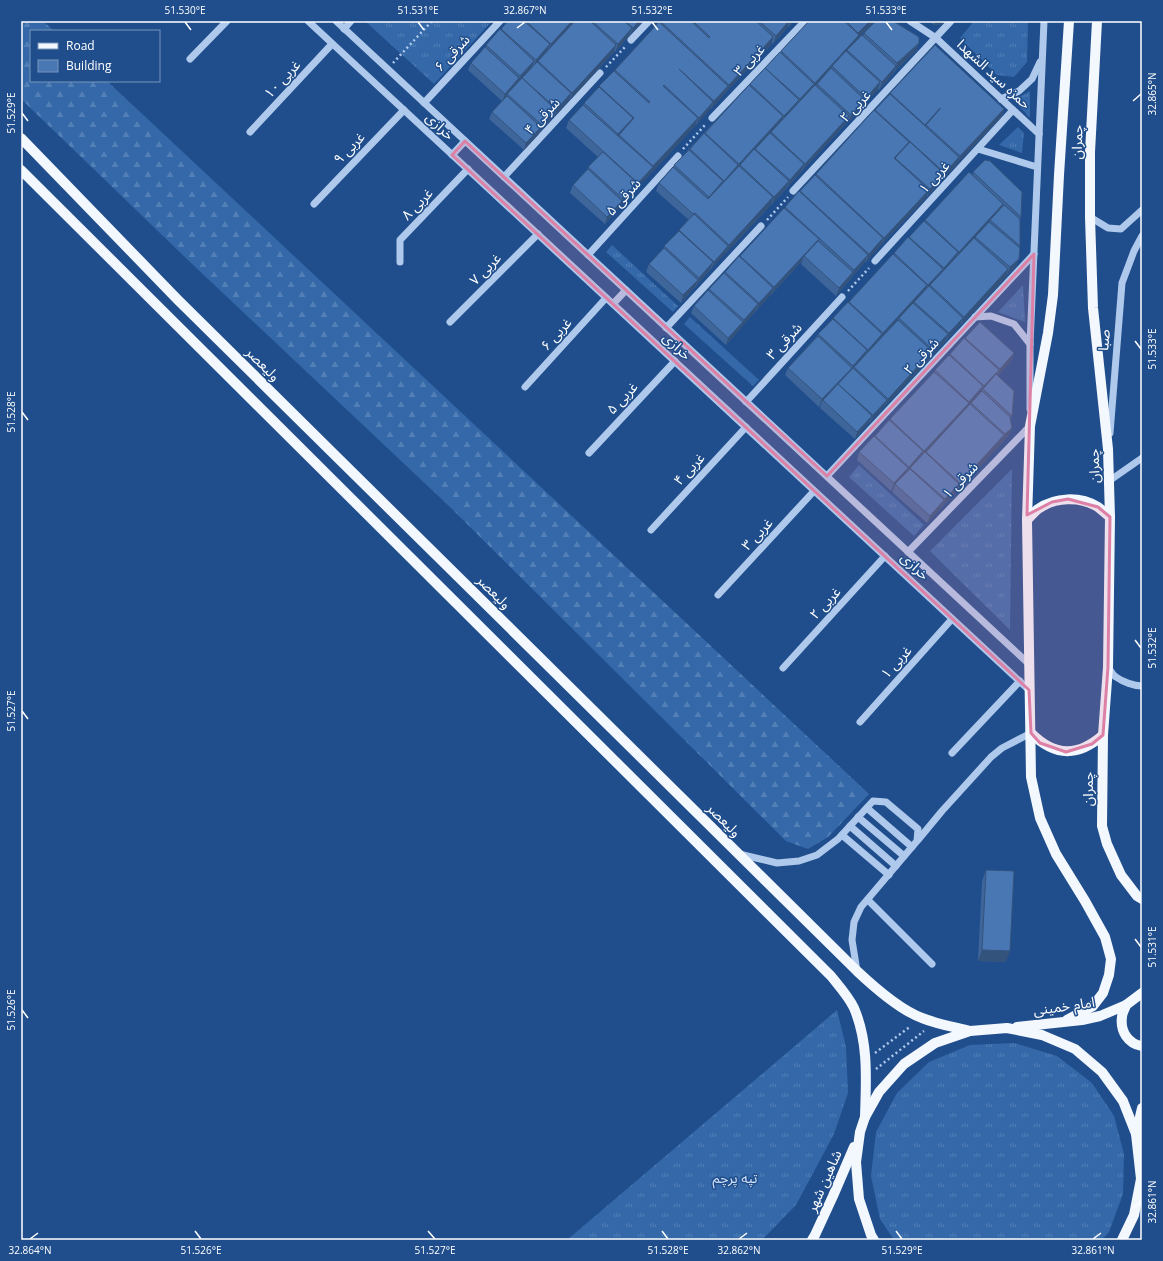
<svg xmlns="http://www.w3.org/2000/svg" width="1163" height="1261" font-family="'Open Sans','Noto Sans Arabic',sans-serif">
  <style>
    .grass { fill: url(#grass-tufts) }
    .forest { fill: url(#forest-firs) }
    .lines { fill: none; stroke-linecap: round; stroke-linejoin: round }
    .path { stroke: #aec9eb; stroke-width: 2.5; stroke-dasharray: 2 3; stroke-linecap: butt }
    .minor { stroke: #aec9eb; stroke-width: 7 }
    .major { stroke: #f3f7fe; stroke-width: 10 }
    .wall { fill: #3f669a }
    .shaded-wall { fill: #33537d }
    .building { fill: #4977b3; stroke: #33537d }
    .marked { fill: #dd80a5; fill-opacity: 0.2; stroke: #dd80a5; stroke-width: 3; stroke-linejoin: round }
    .ticks { fill: none; stroke: #fff; stroke-width: 1.5 }
    .labels { text-anchor: middle; stroke-width: 3; stroke-linejoin: round; paint-order: stroke }
    .street-label { font-size: 14px; fill: #fff; stroke: #204e8c }
    .park-label { font-size: 14px; fill: #d3e3f8; stroke: #204e8c }
    .neatline { fill: none; stroke: #fff; stroke-width: 1.5 }
    .ticks-label { font-size: 10px; text-anchor: middle; fill: #fff }
  </style>
  <defs>
    <pattern id="grass-tufts" width="24" height="20" patternUnits="userSpaceOnUse"><rect width="24" height="20" fill="#3468a9"/><path d="M3 7l-1-3M5 7V3M7 7l1-3M15 17l-1-3M17 17v-4M19 17l1-3" fill="none" stroke="#527fb6"/></pattern>
    <pattern id="forest-firs" width="22" height="20" patternUnits="userSpaceOnUse"><rect width="22" height="20" fill="#3468a9"/><path d="M5 1l3.5 6h-7zM16 11l3.5 6h-7z" fill="#527fb6"/></pattern>
  </defs>
  <rect width="100%" height="100%" fill="#204e8c"/>
  <g class="grass">
    <polygon points="365,21 492,21 434,84"/>
    <polygon points="974,21 1028,21 1027,62 1014,77 997,75 960,38"/>
    <polygon points="1030,91 1030,118 1014,100"/>
    <polygon points="1018,127 1024,133 1022,153 999,145"/>
    <polygon points="612,245 678,306 673,312 606,252"/>
    <polygon points="1023,285 1025,322 998,312"/>
    <polygon points="690,317 759,380 753,386 684,324"/>
    <polygon points="859,465 924,525 914,536 849,477"/>
    <polygon points="1012,469 1010,630 930,551"/>
    <polygon points="837,1010 846,1047 848,1093 834,1134 796,1205 762,1240 567,1240"/>
    <polygon points="1014,1043 1057,1056 1092,1083 1114,1116 1124,1154 1123,1194 1109,1232 1102,1240 894,1240 880,1219 871,1176 876,1132 897,1093 929,1062 970,1045"/>
  </g>
  <polygon class="forest" points="21,21 43,21 54,31 31,31 31,81 107,81 869,794 828,837 808,849 786,841 450,507 190,262 21,99"/>
  <g class="lines">
    <g class="path">
      <polyline points="393,63 432,21"/>
      <polyline points="606,67 625,47"/>
      <polyline points="683,149 705,125"/>
      <polyline points="767,220 788,197"/>
      <polyline points="848,291 869,268"/>
      <polyline points="875,1053 911,1026"/>
      <polyline points="876,1069 924,1031"/>
    </g>
    <g class="minor">
      <polyline points="308,21 1029,690"/>
      <polyline points="336,21 1029,664"/>
      <polyline points="910,21 936,38 1039,134"/>
      <polyline points="344,29 351,21"/>
      <polyline points="631,40 649,21"/>
      <polyline points="190,59 227,21"/>
      <polyline points="1001,99 1019,91 1032,79 1040,62"/>
      <polyline points="424,103 500,21"/>
      <polyline points="712,118 805,21"/>
      <polyline points="250,132 332,44"/>
      <polyline points="978,149 1037,167"/>
      <polyline points="452,155 465,141"/>
      <polyline points="504,177 600,73"/>
      <polyline points="793,191 951,21"/>
      <polyline points="314,204 404,110"/>
      <polyline points="1090,217 1108,228 1121,229 1142,210"/>
      <polyline points="588,255 678,156"/>
      <polyline points="875,261 1013,110"/>
      <polyline points="400,262 400,240 468,169"/>
      <polyline points="613,304 626,290"/>
      <polyline points="975,317 991,316 1014,324 1030,344"/>
      <polyline points="450,322 538,234"/>
      <polyline points="666,328 761,226"/>
      <polyline points="525,387 606,298"/>
      <polyline points="746,402 842,297"/>
      <polyline points="1030,409 1030,344 1044,21"/>
      <polyline points="1110,433 1122,283 1134,251 1142,236"/>
      <polyline points="589,453 675,361"/>
      <polyline points="827,476 1034,254"/>
      <polyline points="1109,481 1142,458"/>
      <polyline points="651,530 746,427"/>
      <polyline points="908,552 1030,426"/>
      <polyline points="718,595 814,491"/>
      <path d="M1108,667C1110,670 1113,675 1116,677C1123,682 1134,686 1142,686"/>
      <polyline points="783,668 885,556"/>
      <polyline points="860,722 952,619"/>
      <polyline points="952,753 1020,681"/>
      <polyline points="867,808 912,847"/>
      <polyline points="858,817 904,856"/>
      <polyline points="850,826 896,866"/>
      <polyline points="842,835 889,875"/>
      <polyline points="918,840 942,811 991,757 1002,748 1031,733"/>
      <polyline points="739,854 777,863 799,861 817,855 838,839 873,801 886,802 918,829 917,841 861,907 854,922 852,940 857,971"/>
      <polyline points="868,900 932,964"/>
    </g>
    <g class="major">
      <polyline points="1097,21 1090,152 1090,217 1093,308 1108,449 1110,517 1108,667 1103,735 1102,826 1107,844 1121,875 1137,896 1142,899"/>
      <path d="M21,138L178,300L857,971C874,987 900,1010 922,1018C937,1024 954,1027 970,1031"/>
      <path d="M21,170L831,976C839,986 849,997 854,1008C869,1043 866,1081 865,1117"/>
      <path d="M1027,520C1031,516 1034,512 1038,509C1055,497 1080,496 1098,507C1102,510 1106,514 1110,517"/>
      <path d="M1031,733C1055,757 1078,757 1103,735"/>
      <path d="M1126,1005C1125,1009 1122,1013 1122,1017C1120,1031 1128,1044 1142,1046"/>
      <polyline points="1067,1020 1093,1006 1103,993 1109,975 1111,959 1105,937 1085,901 1056,854 1040,818 1031,777 1027,520 1030,426 1048,333 1053,295 1059,175 1069,21"/>
      <polyline points="1017,1027 1082,1020 1100,1016 1126,1005 1142,993"/>
      <polyline points="1136,1134 1142,1108"/>
      <polyline points="812,1240 815,1235 833,1196 854,1147"/>
      <polyline points="874,1240 871,1235 859,1199 856,1162 860,1132 865,1117 879,1092 904,1064 935,1043 970,1031 1007,1028 1042,1035 1075,1049 1102,1072 1123,1101 1136,1134 1141,1179 1134,1215 1122,1240"/>
    </g>
  </g>
  <g class="wall">
    <polygon points="508,21 643,21 630,35 615,52 614,51 614,52 570,100 569,100 554,117 554,116 524,150 489,119 492,112 502,101 468,70 471,63"/>
    <polygon points="660,21 794,21 789,27 788,26 787,28 773,44 772,42 771,45 726,92 711,109 711,108 696,125 695,125 695,126 650,173 635,190 620,206 619,208 605,224 570,193 573,185 588,169 588,167 598,157 566,128 569,120 583,105 584,103 659,23"/>
    <polygon points="809,21 875,21 858,38 858,39 863,36 864,33 919,43 916,51 895,71 893,74 879,90 878,89 848,123 847,122 846,124 802,171 772,204 771,204 771,205 726,253 726,252 681,303 646,272 649,264 664,248 664,246 689,220 656,191 659,183 674,167 674,165 780,52"/>
    <polygon points="928,21 945,21 942,24 934,25"/>
    <polygon points="890,93 1004,109 1002,116 957,163 927,197 926,196 926,198 881,245 866,262 866,261 851,278 850,280 836,296 801,264 802,261 771,295 771,294 756,311 741,327 740,329 726,345 691,313 694,306 709,290 709,289 785,208 785,207 800,192"/>
    <polygon points="973,172 1021,217 1020,219 1020,246 1016,266 1007,275 1007,274 1006,277 961,325 961,324 946,341 931,357 930,357 930,359 885,406 884,407 870,423 869,422 855,439 820,408 821,404 819,407 785,375 788,368 817,336 818,334 894,254 894,253 925,220 972,176"/>
    <polygon points="965,338 1014,353 1011,361 998,376 1012,416 1010,418 1009,435 1002,442 1002,443 957,490 942,507 927,523 892,492 894,488 891,491 857,460 859,452 874,437"/>
    <polygon points="986,870 1006,962 978,961 982,881"/>
  </g>
  <g class="shaded-wall">
    <polygon points="572,21 576,21 548,51 551,44"/>
    <polygon points="639,21 643,21 630,35 633,28"/>
    <polygon points="790,21 787,28 773,44 776,36"/>
    <polygon points="791,21 794,21 789,27"/>
    <polygon points="870,21 875,21 858,38 857,43 847,50 846,54 832,66 830,72 817,84 815,87 812,90 815,83 856,38 858,33"/>
    <polygon points="936,21 945,21 942,24 934,25"/>
    <polygon points="632,28 629,36 615,52 618,44"/>
    <polygon points="773,37 771,45 726,92 729,85"/>
    <polygon points="919,43 916,51 895,71 897,63"/>
    <polygon points="550,44 547,52 538,61 537,63 533,68 536,60"/>
    <polygon points="616,45 614,52 570,100 572,93"/>
    <polygon points="534,61 532,68 507,94 506,98 502,102 505,94"/>
    <polygon points="896,66 893,74 879,90 882,82"/>
    <polygon points="880,82 878,90 863,106 866,98"/>
    <polygon points="814,84 812,91 797,107 800,99"/>
    <polygon points="728,86 726,93 711,109 714,101"/>
    <polygon points="571,93 569,101 554,117 557,109"/>
    <polygon points="799,100 796,107 782,123 784,116"/>
    <polygon points="865,100 862,107 848,123 851,115"/>
    <polygon points="713,102 710,110 696,125 699,118"/>
    <polygon points="940,108 937,116 926,125 924,130 922,132 925,125"/>
    <polygon points="1004,109 1002,116 957,164 960,156"/>
    <polygon points="556,110 553,117 539,133 542,125"/>
    <polygon points="783,116 781,124 771,132 769,137 755,149 754,153 740,165 738,169 736,172 739,164"/>
    <polygon points="849,116 846,124 802,171 805,164"/>
    <polygon points="633,118 630,126 619,135 617,140 616,142 618,134"/>
    <polygon points="698,118 695,126 651,174 653,166"/>
    <polygon points="541,127 538,135 524,150 526,143"/>
    <polygon points="959,157 957,165 942,180 945,173"/>
    <polygon points="804,164 801,172 787,188 790,180"/>
    <polygon points="738,165 736,173 721,188 724,181"/>
    <polygon points="653,167 650,175 635,190 638,183"/>
    <polygon points="944,174 941,181 927,197 930,189"/>
    <polygon points="723,181 720,189 706,205 709,197"/>
    <polygon points="789,181 786,188 772,204 774,197"/>
    <polygon points="637,183 634,191 605,224 607,217"/>
    <polygon points="929,190 926,198 881,245 884,238"/>
    <polygon points="773,197 771,205 726,253 729,245"/>
    <polygon points="1003,204 1000,211 990,220 988,224 975,237 974,240 956,259 959,252"/>
    <polygon points="883,238 881,246 866,262 869,254"/>
    <polygon points="819,239 816,247 804,256 802,261 771,295 774,287"/>
    <polygon points="728,246 726,253 711,269 714,262"/>
    <polygon points="958,252 955,260 941,276 944,268"/>
    <polygon points="868,255 865,262 851,278 854,270"/>
    <polygon points="1019,259 1016,266 1007,275 1010,267"/>
    <polygon points="713,262 710,270 696,286 699,278"/>
    <polygon points="943,269 940,276 930,285 928,289 926,292 928,285"/>
    <polygon points="1008,269 1006,277 961,325 964,317"/>
    <polygon points="853,272 850,280 836,296 839,288"/>
    <polygon points="698,280 695,287 681,303 683,295"/>
    <polygon points="927,285 925,293 914,302 913,305 899,318 898,322 880,341 883,333"/>
    <polygon points="773,288 771,295 756,311 759,303"/>
    <polygon points="758,304 755,312 726,345 728,338"/>
    <polygon points="963,318 960,325 946,341 949,333"/>
    <polygon points="882,334 880,341 865,357 868,350"/>
    <polygon points="948,334 945,342 931,357 933,350"/>
    <polygon points="867,350 864,358 854,367 852,371 850,373 853,366"/>
    <polygon points="932,351 930,359 885,406 888,399"/>
    <polygon points="1014,353 1011,361 997,377 1000,369"/>
    <polygon points="852,368 849,375 838,384 837,388 823,400 821,404 819,407 822,399"/>
    <polygon points="999,370 996,377 983,389 984,386"/>
    <polygon points="983,386 981,394 971,403 969,406 966,409 969,402"/>
    <polygon points="887,400 884,407 870,423 873,415"/>
    <polygon points="969,403 966,411 926,452 922,458 924,451"/>
    <polygon points="872,416 869,423 855,439 857,432"/>
    <polygon points="1012,428 1009,435 1002,442 1005,434"/>
    <polygon points="1004,435 1002,443 957,491 960,483"/>
    <polygon points="923,451 921,459 910,468 909,472 906,475 909,467"/>
    <polygon points="908,468 905,475 895,484 894,488 891,491 894,483"/>
    <polygon points="959,484 956,491 942,507 945,499"/>
    <polygon points="944,500 941,508 927,523 930,516"/>
    <polygon points="982,950 1010,951 1006,962 978,961"/>
  </g>
  <g class="building">
    <polygon points="508,21 524,21 550,44 536,60 501,29"/>
    <polygon points="526,21 572,21 551,44"/>
    <polygon points="575,21 590,21 616,45 572,93 538,61"/>
    <polygon points="592,21 624,21 632,28 618,44"/>
    <polygon points="625,21 639,21 633,28"/>
    <polygon points="660,21 691,21 709,38 710,37 693,21 756,21 773,37 729,85"/>
    <polygon points="759,21 789,21 776,36"/>
    <polygon points="809,21 844,21 859,35 815,83 781,51"/>
    <polygon points="846,21 870,21 858,33"/>
    <polygon points="876,21 893,21 919,37 919,43 897,63 864,33"/>
    <polygon points="659,22 728,86 714,101 679,69 713,102 699,118 664,85 663,86 698,118 653,166 619,135 634,118 599,86 614,71 649,103 650,102 615,70"/>
    <polygon points="500,29 534,61 520,76 486,45"/>
    <polygon points="862,35 896,66 882,82 847,50"/>
    <polygon points="935,45 1004,109 960,156 926,125 940,109 940,108 925,125 890,93"/>
    <polygon points="485,47 519,78 505,94 471,63"/>
    <polygon points="846,51 880,82 866,98 832,66"/>
    <polygon points="780,52 814,84 800,99 765,68"/>
    <polygon points="537,62 571,93 557,109 522,78"/>
    <polygon points="765,68 799,100 784,116 750,84"/>
    <polygon points="831,68 865,100 851,115 817,84"/>
    <polygon points="522,78 556,110 542,125 507,94"/>
    <polygon points="749,85 783,116 739,164 705,133"/>
    <polygon points="815,85 849,116 805,164 771,132"/>
    <polygon points="599,87 633,118 618,134 584,103"/>
    <polygon points="890,94 959,157 945,173 875,110"/>
    <polygon points="507,96 541,127 526,143 492,112"/>
    <polygon points="583,105 653,167 638,183 569,120"/>
    <polygon points="874,110 909,142 894,158 929,190 884,238 816,174"/>
    <polygon points="704,133 738,165 724,181 690,149"/>
    <polygon points="770,133 804,164 790,180 755,149"/>
    <polygon points="910,142 944,174 930,189 895,158"/>
    <polygon points="754,149 789,181 774,197 740,165"/>
    <polygon points="689,150 723,181 709,197 674,165"/>
    <polygon points="603,152 637,183 623,199 588,167"/>
    <polygon points="985,160 990,161 1022,192 1021,217 973,172"/>
    <polygon points="739,166 773,197 729,245 695,213 693,214 659,183 673,167 708,199"/>
    <polygon points="588,169 622,201 607,217 573,185"/>
    <polygon points="969,172 1003,204 959,252 925,220"/>
    <polygon points="815,175 883,238 869,254 800,191"/>
    <polygon points="799,191 868,255 854,270 785,207"/>
    <polygon points="1004,205 1020,219 1020,246 990,220"/>
    <polygon points="784,208 819,239 774,287 740,256"/>
    <polygon points="694,214 728,246 714,262 679,230"/>
    <polygon points="924,221 958,252 944,268 909,237"/>
    <polygon points="989,222 1020,248 1019,259 1010,267 975,237"/>
    <polygon points="679,231 713,262 699,278 664,246"/>
    <polygon points="908,237 943,269 928,285 894,253"/>
    <polygon points="974,238 1008,269 964,317 930,285"/>
    <polygon points="818,241 853,272 839,288 804,256"/>
    <polygon points="664,248 698,280 683,295 649,264"/>
    <polygon points="893,254 927,285 883,333 849,302"/>
    <polygon points="739,256 773,288 759,303 725,272"/>
    <polygon points="724,273 758,304 744,320 709,289"/>
    <polygon points="929,286 963,318 949,333 914,302"/>
    <polygon points="708,290 743,322 728,338 694,306"/>
    <polygon points="848,302 882,334 868,350 833,318"/>
    <polygon points="913,303 948,334 933,350 899,318"/>
    <polygon points="833,319 867,350 853,366 818,334"/>
    <polygon points="898,320 932,351 888,399 854,367"/>
    <polygon points="980,322 1014,353 1000,369 965,338"/>
    <polygon points="818,336 852,368 822,399 788,368"/>
    <polygon points="964,338 999,370 984,386 950,354"/>
    <polygon points="949,355 983,386 969,402 935,370"/>
    <polygon points="853,368 887,400 873,415 838,384"/>
    <polygon points="934,372 969,403 924,451 890,419"/>
    <polygon points="996,374 1014,391 1012,416 983,389"/>
    <polygon points="838,384 872,416 857,432 823,400"/>
    <polygon points="982,391 1010,417 1012,428 1005,434 971,403"/>
    <polygon points="970,404 1004,435 960,483 926,452"/>
    <polygon points="889,420 923,451 909,467 875,436"/>
    <polygon points="874,436 908,468 894,483 859,452"/>
    <polygon points="925,452 959,484 945,499 910,468"/>
    <polygon points="910,469 944,500 930,516 895,484"/>
    <polygon points="986,870 1014,871 1010,951 982,950"/>
  </g>
  <path class="marked" d="M465,141L827,476L1034,254L1027,515L1052,502L1068,499L1098,507L1110,517L1108,667L1103,735L1092,744L1066,752L1040,743L1031,733L1029,690L452,155Z"/>
  <path class="ticks" d="M185,22L191,30M418,22L424,30M652,22L658,30M886,22L892,30M517,28L525,22M1133,101L1141,94M22,113L28,121M1135,341L1141,349M22,412L28,420M1135,640L1141,648M22,711L28,719M1135,939L1141,947M22,1010L28,1018M1133,1208L1141,1202M195,1231L201,1239M428,1231L435,1239M662,1231L668,1239M896,1231L902,1239M30,1239L38,1233M739,1239L747,1233M1093,1239L1101,1233"/>
  <g class="labels">
    <g class="street-label">
      <text transform="translate(452 53) rotate(-47)" y="5">۶ شرقی</text>
      <text transform="translate(749 60) rotate(-46)" y="5">۳ غربی</text>
      <text transform="translate(994 74) rotate(43)" y="5">حمزه سید الشهدا</text>
      <text transform="translate(282 79) rotate(-47)" y="5">۱۰ غربی</text>
      <text transform="translate(855 106) rotate(-47)" y="5">۲ غربی</text>
      <text transform="translate(542 116) rotate(-47)" y="5">۴ شرقی</text>
      <text transform="translate(440 126) rotate(43)" y="5">خرازی</text>
      <text transform="translate(1077 142) rotate(-88)" y="5">چمران</text>
      <text transform="translate(349 148) rotate(-46)" y="5">۹ غربی</text>
      <text transform="translate(934 177) rotate(-48)" y="5">۱ غربی</text>
      <text transform="translate(623 197) rotate(-48)" y="5">۵ شرقی</text>
      <text transform="translate(417 204) rotate(-46)" y="5">۸ غربی</text>
      <text transform="translate(485 269) rotate(-45)" y="5">۷ غربی</text>
      <text transform="translate(556 334) rotate(-48)" y="5">۶ غربی</text>
      <text transform="translate(1104 340) rotate(-85)" y="5">صبا</text>
      <text transform="translate(784 341) rotate(-47)" y="5">۳ شرقی</text>
      <text transform="translate(677 346) rotate(43)" y="5">خرازی</text>
      <text transform="translate(921 356) rotate(-47)" y="5">۲ شرقی</text>
      <text transform="translate(263 364) rotate(45)" y="5">ولیعصر</text>
      <text transform="translate(622 398) rotate(-47)" y="5">۵ غربی</text>
      <text transform="translate(1094 466) rotate(-92)" y="5">چمران</text>
      <text transform="translate(689 469) rotate(-47)" y="5">۴ غربی</text>
      <text transform="translate(960 480) rotate(-46)" y="5">۱ شرقی</text>
      <text transform="translate(757 534) rotate(-47)" y="5">۳ غربی</text>
      <text transform="translate(915 566) rotate(43)" y="5">خرازی</text>
      <text transform="translate(494 592) rotate(45)" y="5">ولیعصر</text>
      <text transform="translate(825 603) rotate(-47)" y="5">۲ غربی</text>
      <text transform="translate(896 662) rotate(-48)" y="5">۱ غربی</text>
      <text transform="translate(1088 789) rotate(-90)" y="5">چمران</text>
      <text transform="translate(724 820) rotate(45)" y="5">ولیعصر</text>
      <text transform="translate(1064 1006) rotate(-8)" y="5">امام خمینی</text>
      <text transform="translate(824 1181) rotate(-66)" y="5">شاهین شهر</text>
    </g>
    <g class="park-label">
      <text x="735" y="1183">تپه پرچم</text>
    </g>
  </g>
  <rect width="1163" height="1261" fill="none" stroke="#204e8c" stroke-width="44"/>
  <rect x="30" y="30" width="130" height="52" fill="#204e8c" stroke="#7995ba"/>
  <rect x="38" y="43" width="20" height="6" fill="#f3f7fe" stroke="#7995ba"/>
  <text x="66" y="50" font-size="12" fill="#ffffff">Road</text>
  <rect x="38" y="60" width="20" height="12" fill="#4977b3" stroke="#7995ba"/>
  <text x="66" y="70" font-size="12" fill="#ffffff">Building</text>
  <rect x="22" y="22" width="1119" height="1217" class="neatline"/>
  <g class="ticks-label">
    <text x="185" y="14">51.530°E</text>
    <text x="418" y="14">51.531°E</text>
    <text x="525" y="14">32.867°N</text>
    <text x="652" y="14">51.532°E</text>
    <text x="886" y="14">51.533°E</text>
    <text transform="translate(1152 94) rotate(-90)" y="4">32.865°N</text>
    <text transform="translate(11 113) rotate(-90)" y="4">51.529°E</text>
    <text transform="translate(1152 349) rotate(-90)" y="4">51.533°E</text>
    <text transform="translate(11 412) rotate(-90)" y="4">51.528°E</text>
    <text transform="translate(1152 648) rotate(-90)" y="4">51.532°E</text>
    <text transform="translate(11 711) rotate(-90)" y="4">51.527°E</text>
    <text transform="translate(1152 947) rotate(-90)" y="4">51.531°E</text>
    <text transform="translate(11 1010) rotate(-90)" y="4">51.526°E</text>
    <text transform="translate(1152 1202) rotate(-90)" y="4">32.861°N</text>
    <text x="30" y="1254">32.864°N</text>
    <text x="201" y="1254">51.526°E</text>
    <text x="435" y="1254">51.527°E</text>
    <text x="668" y="1254">51.528°E</text>
    <text x="739" y="1254">32.862°N</text>
    <text x="902" y="1254">51.529°E</text>
    <text x="1093" y="1254">32.861°N</text>
  </g>
</svg>
